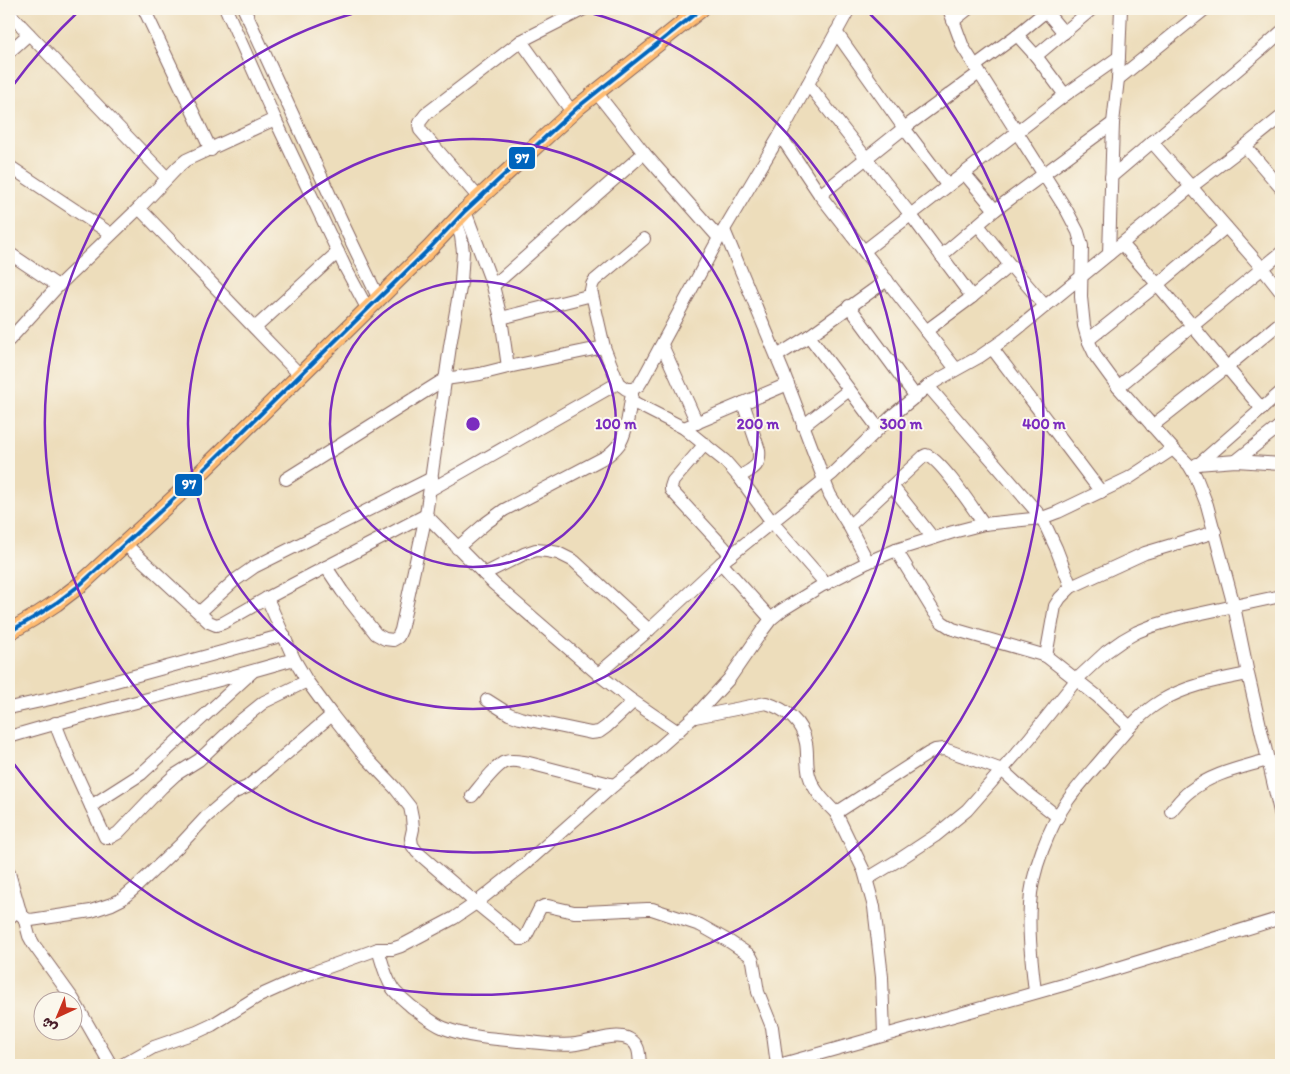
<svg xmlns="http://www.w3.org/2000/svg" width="1290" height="1074" font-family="Itim,'Playpen Sans Arabic',sans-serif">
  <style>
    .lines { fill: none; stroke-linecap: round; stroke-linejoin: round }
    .minor-casing { stroke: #83625d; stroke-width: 14 }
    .major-casing { stroke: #83625d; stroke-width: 18 }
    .minor { stroke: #fff; stroke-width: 12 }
    .major { stroke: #febb71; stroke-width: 16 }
    .bus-1-casing { stroke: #fbf7ec; stroke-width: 8 }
    .bus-1 { stroke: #0065bd; stroke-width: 4 }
    .ring { fill: none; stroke: #7b2cbf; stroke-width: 2.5 }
    .centre { fill: #7b2cbf; stroke: #fbf7ec; stroke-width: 2.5 }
    .ring-label { font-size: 15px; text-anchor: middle; font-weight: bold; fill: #7b2cbf; stroke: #fbf7ec; stroke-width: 4; stroke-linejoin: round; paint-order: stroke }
    .line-badge { stroke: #fbf7ec; stroke-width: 2 }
    .badge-label { font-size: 14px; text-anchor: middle; font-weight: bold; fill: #fff }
  </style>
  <rect width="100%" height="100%" fill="#fbf7ec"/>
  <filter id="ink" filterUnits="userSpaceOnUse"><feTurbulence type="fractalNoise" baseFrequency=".02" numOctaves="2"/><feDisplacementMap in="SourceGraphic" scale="10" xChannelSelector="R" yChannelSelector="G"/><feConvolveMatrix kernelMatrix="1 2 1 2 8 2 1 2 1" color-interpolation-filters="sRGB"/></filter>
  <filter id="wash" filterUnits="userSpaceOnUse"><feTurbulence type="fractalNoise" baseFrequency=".0096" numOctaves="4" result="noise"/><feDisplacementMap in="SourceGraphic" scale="20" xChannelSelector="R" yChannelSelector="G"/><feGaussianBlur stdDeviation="1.12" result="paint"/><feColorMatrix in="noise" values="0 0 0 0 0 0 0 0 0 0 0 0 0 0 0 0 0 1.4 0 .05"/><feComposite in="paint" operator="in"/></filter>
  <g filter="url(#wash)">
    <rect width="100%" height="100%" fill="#edddbb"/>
  </g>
  <g filter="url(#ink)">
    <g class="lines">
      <g class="minor-casing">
        <g id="minor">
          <polyline points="144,9 211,150"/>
          <polyline points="226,9 275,119 346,269 367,308"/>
          <polyline points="244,9 344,226 378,297"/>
          <polyline points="949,9 963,47 1067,211 1078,232 1082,246 1081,297 1084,326 1088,340 1096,357 1118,387 1173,449 1189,465 1196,477 1207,505 1234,606 1248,674 1281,816"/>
          <polyline points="1044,9 1064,33"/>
          <polyline points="9,13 167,178"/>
          <polyline points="953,21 968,9"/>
          <polyline points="836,32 904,128 947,185"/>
          <polyline points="1017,35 1036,56 1092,9"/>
          <polyline points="521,41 572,112"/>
          <polyline points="9,52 29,34"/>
          <polyline points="1036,56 1065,95"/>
          <polyline points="975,66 1017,35 1046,11"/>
          <polyline points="1118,79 1205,9"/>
          <polyline points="808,84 910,214 972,297"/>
          <polyline points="596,92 644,153 719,238"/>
          <polyline points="780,135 820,195 956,369"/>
          <polyline points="1152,142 1262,268 1281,292"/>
          <polyline points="1245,146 1281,188"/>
          <polyline points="9,166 111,234"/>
          <polyline points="964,173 995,210"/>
          <polyline points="1111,177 1262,49 1281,32"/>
          <polyline points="820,195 904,128 979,73"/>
          <polyline points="479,198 420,130 419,123 426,114 521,41 584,9"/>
          <polyline points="139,208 300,375"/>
          <polyline points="465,211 493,286 501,318 508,367"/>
          <polyline points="456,221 461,236 463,252 461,282 450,346 426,515 494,584 598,674 630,699 678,732"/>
          <polyline points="978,225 1010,265 1045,306"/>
          <polyline points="724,230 784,374 824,480 830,495 849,526 868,562"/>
          <polyline points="644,239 594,281 592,285 591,290 604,347 618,383 626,389 633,389 639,385 644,377 719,238 780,135 849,9"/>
          <path d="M1122,244C1170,297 1215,354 1262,409"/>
          <polyline points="864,251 1065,95 1119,57"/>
          <polyline points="9,253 58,286"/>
          <polyline points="1109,254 1113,123 1118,79 1121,9"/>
          <polyline points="941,256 995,210 1113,123"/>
          <polyline points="493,286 644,153"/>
          <polyline points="849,306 916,397"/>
          <polyline points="501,318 592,295"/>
          <polyline points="255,328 338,252"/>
          <polyline points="926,331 972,297 1010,265"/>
          <polyline points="809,336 878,428"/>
          <polyline points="9,340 58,286 139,208 179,166 186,160 275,119"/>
          <polyline points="1088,340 1158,284 1226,227"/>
          <polyline points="662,345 697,423"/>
          <polyline points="992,348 1101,492"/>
          <polyline points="777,356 809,336 887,280"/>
          <polyline points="928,386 1042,518 1056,548 1071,587"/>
          <polyline points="1118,387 1281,253"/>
          <polyline points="631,401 684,428 725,461 739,477 772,522 826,584"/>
          <polyline points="803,426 849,390"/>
          <polyline points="1152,426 1227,367 1281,322"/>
          <polyline points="684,428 788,384"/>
          <polyline points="705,444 673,481 671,487 671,490 731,555"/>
          <polyline points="1236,461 1281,425"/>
          <polyline points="1197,464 1236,461 1281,464"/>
          <polyline points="1199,464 1281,392"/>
          <path d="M739,477C752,469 761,467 759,450L743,403"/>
          <polyline points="286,479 445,379 480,374 508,367 604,347"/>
          <polyline points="892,486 933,538"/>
          <polyline points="430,490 618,383"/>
          <polygon points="426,515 401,630 398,637 393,640 385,639 376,634 342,591 326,567"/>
          <path d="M849,526L924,456L926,455C940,458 974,510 984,524"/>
          <polyline points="125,544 209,622 216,625 223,623 267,598 326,567"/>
          <path d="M457,548L486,523L504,510L607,456C612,452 618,447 621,441C628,429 629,408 632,394"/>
          <polyline points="896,550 934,612 942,622 953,629 1046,656 1097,696 1130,727"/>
          <polyline points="721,563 771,619"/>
          <polyline points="484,574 524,554 536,550 547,551 558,553 574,561 649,630"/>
          <polyline points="267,598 294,659 307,681 332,715 362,753 395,788 410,807 412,817 413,829 411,838 412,845 417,852 476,903 520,939 523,939 525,938 540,908 544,906 548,906 574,912 585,912 647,909 652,909 700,925 730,942 748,954 751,957 753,961 758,992 772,1027 777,1065"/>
          <polyline points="200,612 234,581 254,567 432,478"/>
          <polyline points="1046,656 1055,606 1060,598 1071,587 1145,553 1215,532"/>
          <polyline points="598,674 649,630 721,563 833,473 893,415 928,386 943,377 979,357 1005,339 1191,187 1245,146 1281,117"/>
          <polyline points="487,700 509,714 520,718 591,733 599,732 606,727 633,702"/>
          <polyline points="9,708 50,699 284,635"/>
          <path d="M695,717L766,703C786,709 802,722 806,743C808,753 806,764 809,775C813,790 825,802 836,813"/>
          <polyline points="55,723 68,756 105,837 111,837 118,833 162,787 175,775 199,760 239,722 264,702 307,681"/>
          <path d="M9,737C103,709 200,687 294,659"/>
          <path d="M472,796C479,788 496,765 505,762C513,759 521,762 529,763L614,785"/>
          <polyline points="91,806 141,774 252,672"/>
          <path d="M1171,811C1177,804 1183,796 1190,791C1213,773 1241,768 1267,760"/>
          <polyline points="9,873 21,915 26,919 31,920 91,911 112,904 122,899 136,887 181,844 207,816 235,792 247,787 259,777 332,715"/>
          <polyline points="867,879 900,859 935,836 967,810 1029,739 1077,679 1106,652 1123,640 1137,632 1152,626 1179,618 1281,596"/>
          <polyline points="24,917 29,936 34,945 73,999 111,1065"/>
          <polyline points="9,918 19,909"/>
          <path d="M378,949C382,962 385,977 393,989C398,996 406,1001 412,1007C422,1014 432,1023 444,1028C467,1037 495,1039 519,1041C538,1042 558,1047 576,1044C591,1042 616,1032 629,1039C640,1044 639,1055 640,1065"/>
          <path d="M1035,992C1032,963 1028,935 1030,905C1031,872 1049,827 1068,800C1080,783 1094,769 1107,753C1124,734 1139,714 1161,701C1188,685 1218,680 1248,674"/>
          <polyline points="884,1035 882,977 874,907 864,871 836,813 929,753 935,750 944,749 1002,770 1025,791 1058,817"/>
          <polyline points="122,1065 154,1047 197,1032 212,1025 257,997 306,975 378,949 392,949 401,946 454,918 476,903 525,864 614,785 635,769 697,714 729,679 762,631 771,619 782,610 821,586 868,562 896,550 953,532 984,524 1042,518 1058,512 1129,478 1173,449"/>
          <polyline points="779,1065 1063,985 1281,918"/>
        </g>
      </g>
      <g class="major-casing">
        <polyline id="major" points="9,632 33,618 56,603 81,584 180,493 430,248 465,211 578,107 701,9"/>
      </g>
      <use href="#minor" class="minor"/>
      <use href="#major" class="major"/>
      <g class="bus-1-casing">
        <polyline id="bus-1" points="9,632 33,618 56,603 81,584 180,493 430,248 465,211 578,107 701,9"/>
      </g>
      <use href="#bus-1" class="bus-1"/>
    </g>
  </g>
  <g class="ring">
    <circle cx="473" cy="424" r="143"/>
    <circle cx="473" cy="424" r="285"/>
    <path d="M580 10A428 428 0 1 1 366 10"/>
    <path d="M11 88A571 571 0 0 1 80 10M866 10A571 571 0 1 1 11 760"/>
  </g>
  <circle cx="473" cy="424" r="8" class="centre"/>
  <g class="ring-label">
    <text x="616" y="429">100 m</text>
    <text x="758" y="429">200 m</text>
    <text x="901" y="429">300 m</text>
    <text x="1044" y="429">400 m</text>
  </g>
  <g class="line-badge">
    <rect x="508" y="146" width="28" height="24" rx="5" fill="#0065bd"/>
    <rect x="174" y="473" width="29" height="24" rx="5" fill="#0065bd"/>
  </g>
  <g class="badge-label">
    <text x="522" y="163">97</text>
    <text x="189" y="489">97</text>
  </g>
  <rect width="1290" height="1074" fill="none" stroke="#fbf7ec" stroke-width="30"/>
  <g transform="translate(58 1016) rotate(224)"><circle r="24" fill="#fbf7ec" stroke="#b4a19f"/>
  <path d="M0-4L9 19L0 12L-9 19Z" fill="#c8321e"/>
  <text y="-8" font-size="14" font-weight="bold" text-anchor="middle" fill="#4a1f2b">ش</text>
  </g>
</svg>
